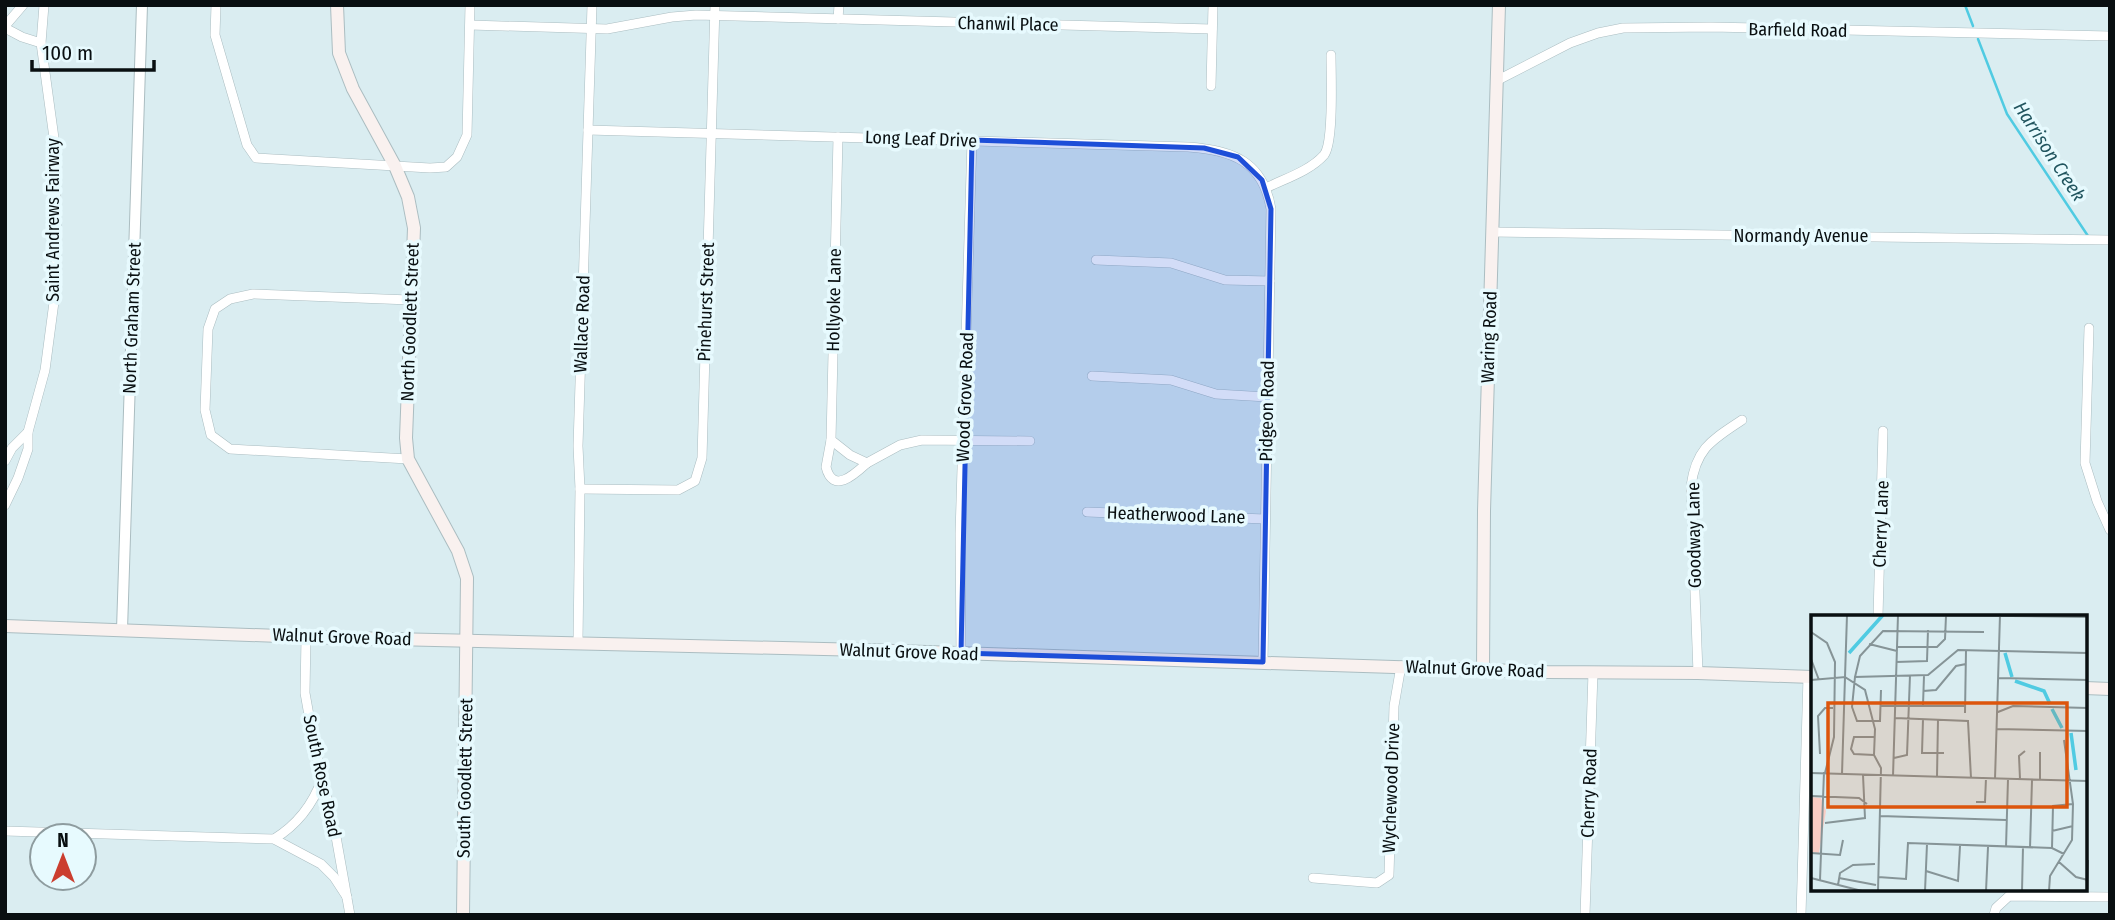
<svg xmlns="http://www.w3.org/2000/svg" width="2115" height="920" font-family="'Fira Sans Condensed',sans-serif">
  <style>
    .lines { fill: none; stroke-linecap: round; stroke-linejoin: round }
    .stream { stroke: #50cbe2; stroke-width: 2.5 }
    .minor-casing { stroke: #abbdc1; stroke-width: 10 }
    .tertiary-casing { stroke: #abbdc1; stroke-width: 12 }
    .secondary-casing { stroke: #abbdc1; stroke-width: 14 }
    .minor { stroke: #fff; stroke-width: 9 }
    .tertiary { stroke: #fff; stroke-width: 10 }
    .secondary { stroke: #f9f1ef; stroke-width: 12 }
    .marked { fill: #1d4ed8; fill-opacity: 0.2; stroke: #1d4ed8; stroke-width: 5; stroke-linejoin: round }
    .labels { text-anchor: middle; stroke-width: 7; stroke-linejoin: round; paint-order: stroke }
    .street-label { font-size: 18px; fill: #090f11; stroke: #e7fafe }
    .water-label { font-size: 19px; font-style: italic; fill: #21555f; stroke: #e7fafe }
    .inset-river { fill: none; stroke: #50cbe2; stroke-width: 3.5 }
    .inset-road { fill: none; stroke: #869497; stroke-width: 2 }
    .view { fill: #dd550c; fill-opacity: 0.15; stroke: #dd550c; stroke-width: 3.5 }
    .inset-edge { fill: none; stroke: #090f11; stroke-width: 3.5 }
  </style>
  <rect width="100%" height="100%" fill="#daedf1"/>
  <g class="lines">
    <g class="stream">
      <polyline points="1965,5 1973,26"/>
      <polyline points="1978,39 2007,114 2088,236"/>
    </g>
    <g class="minor-casing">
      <g id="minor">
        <polyline points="216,5 215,35 247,145 256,158 430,168 446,167 457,157 467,135 470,5"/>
        <polyline points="838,19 839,5"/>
        <polyline points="470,25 607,29 672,17 696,15 1212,29"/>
        <polyline points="5,26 23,5"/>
        <polyline points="5,28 22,37 41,43"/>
        <polyline points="1498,80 1570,43 1598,33 1623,28 1711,27 2110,36"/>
        <polyline points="1211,86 1213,5"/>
        <path d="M588,130L1188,147C1232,150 1263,161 1271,209L1263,662"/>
        <polyline points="838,137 831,440 850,455 867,463 900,445 922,440 1030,441"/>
        <path d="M1266,188C1284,179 1310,171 1324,155C1334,143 1331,74 1331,55"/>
        <polyline points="1492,232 2110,240"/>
        <polyline points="1096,260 1171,263 1225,280 1270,281"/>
        <polyline points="2089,328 2085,463 2097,501 2110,530"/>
        <polyline points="1092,376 1171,380 1216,394 1267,397"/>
        <path d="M831,440L826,467C833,495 855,474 867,463"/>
        <polyline points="408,459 230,449 211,435 205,410 208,329 215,309 230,299 253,294 410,300"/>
        <polyline points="5,461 12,448 28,432"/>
        <polyline points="580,489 678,490 695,481 702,458 715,5"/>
        <polyline points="5,505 18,478 28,449 28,432 45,370 54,302 57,240 54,138 41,43 44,5"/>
        <polyline points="1087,512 1265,519"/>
        <polyline points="1878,617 1883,431"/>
        <polyline points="306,637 305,693 315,749 335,831 350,915"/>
        <polyline points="578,642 580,489 578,446 592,5"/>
        <polyline points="961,653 960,534 972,140"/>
        <path d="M1698,673L1691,486C1696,448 1712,440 1742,420"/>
        <polyline points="5,831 274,839 321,864 334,877 347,897"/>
        <path d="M274,839C297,825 313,804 322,779"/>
        <polyline points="1313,878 1377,883 1389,875 1394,706 1401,666"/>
        <polyline points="1585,915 1593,672"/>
        <polyline points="1801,915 1808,677"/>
        <polyline points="1994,915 1996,908 2009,896 2110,897"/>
      </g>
    </g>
    <g class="tertiary-casing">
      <polyline id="tertiary" points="122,630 142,5"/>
    </g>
    <g class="secondary-casing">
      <g id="secondary">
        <polyline points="337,5 339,53 353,89 395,166 408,197 414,228 406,438 408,459 458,551 467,578 463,915"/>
        <polyline points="5,626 306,637 865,650 1547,672 1698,673 1812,677"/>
        <polyline points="1483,669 1484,511 1499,5"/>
        <polyline points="2085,688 2110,689"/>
      </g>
    </g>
    <use href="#minor" class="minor"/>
    <use href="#tertiary" class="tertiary"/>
    <use href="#secondary" class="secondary"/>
  </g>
  <path class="marked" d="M972,140L1204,148L1238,157L1262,180L1271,209L1263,662L961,653Z"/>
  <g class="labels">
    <g class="street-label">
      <text transform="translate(1008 24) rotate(1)" y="6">Chanwil Place</text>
      <text transform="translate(1798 30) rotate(1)" y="6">Barfield Road</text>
      <text transform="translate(921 139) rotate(2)" y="6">Long Leaf Drive</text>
      <text transform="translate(53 220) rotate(-90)" y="6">Saint Andrews Fairway</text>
      <text x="1801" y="242">Normandy Avenue</text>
      <text transform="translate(834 300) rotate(-89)" y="6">Hollyoke Lane</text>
      <text transform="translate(706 302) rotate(-88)" y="6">Pinehurst Street</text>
      <text transform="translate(132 318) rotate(-88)" y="6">North Graham Street</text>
      <text transform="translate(410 322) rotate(-88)" y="6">North Goodlett Street</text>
      <text transform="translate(582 324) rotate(-88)" y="6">Wallace Road</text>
      <text transform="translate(1489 337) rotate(-88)" y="6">Waring Road</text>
      <text transform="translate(965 397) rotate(-88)" y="6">Wood Grove Road</text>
      <text transform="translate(1267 411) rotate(-89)" y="6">Pidgeon Road</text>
      <text transform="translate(1176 515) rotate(2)" y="6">Heatherwood Lane</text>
      <text transform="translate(1881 524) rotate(-88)" y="6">Cherry Lane</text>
      <text transform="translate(1694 535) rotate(-91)" y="6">Goodway Lane</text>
      <text transform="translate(342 637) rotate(2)" y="6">Walnut Grove Road</text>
      <text transform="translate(909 652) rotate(2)" y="6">Walnut Grove Road</text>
      <text transform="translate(1475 669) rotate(2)" y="6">Walnut Grove Road</text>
      <text transform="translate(322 776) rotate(78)" y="6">South Rose Road</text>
      <text transform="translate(465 778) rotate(-89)" y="6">South Goodlett Street</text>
      <text transform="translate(1391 788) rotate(-88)" y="6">Wychewood Drive</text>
      <text transform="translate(1589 793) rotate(-88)" y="6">Cherry Road</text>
    </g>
    <g class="water-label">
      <text transform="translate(2050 151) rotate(57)" y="7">Harrison Creek</text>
    </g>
  </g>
  <g transform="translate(1811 615)">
    <rect width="276" height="276" fill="#daedf1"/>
    <path d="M0,182L10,183L15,196L8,238L0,237Z" fill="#f9ccc4"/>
    <path class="inset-river" d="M38,38L72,0M194,38L201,62M204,66L233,76L239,89M241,94L251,113M260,118L265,155"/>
    <path class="inset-road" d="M36,0L34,62L54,75L64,114L63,140L70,153L67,276M111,0L277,2M0,17L16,28L24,47L23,122L14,158M58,29L86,36M86,32H126L134,24L135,1M0,44L8,65M85,47L116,46L117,15M44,62L49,41L72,16L173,17M187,63L277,65M0,65L34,62L31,159M70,75L69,106H46L41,92L44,62L117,60L147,35L277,38M112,76L125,75L145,51L155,49M112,90L113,61M70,91H154M187,97L202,91L277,93M154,98L155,35M84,103L157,106L160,163M112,104L111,138H133M185,114L277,116M9,139L7,101L14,93H22M63,140L43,139L40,134L43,122H63M83,143L96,140L99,60M0,158L277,166M82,161L87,0M126,162L127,104M184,164L189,0M209,164L208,141L214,136M229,165V137M0,181L48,183L56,189M165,187H174L175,163M69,201L195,205M14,208L54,203L52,160M241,216L262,211M195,232L197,164M219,233L221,165M241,233L242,191L262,189M0,238L29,240L32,225M248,247L265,262L277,265M115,256L147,266L149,231M67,262L95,264L97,228L241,233L253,239M0,263L51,276M28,263L65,270M9,265L13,157M27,270L29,258L42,250L64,249M114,276L116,229M175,276L177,232M211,276L212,232M238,276L239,261L261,225L262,189L253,125M276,276L277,245"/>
    <path class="view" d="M17,88H256V192H17Z"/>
    <rect width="276" height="276" class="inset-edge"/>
  </g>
  <rect width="2115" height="920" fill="none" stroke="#090f11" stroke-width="14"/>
  <g transform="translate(63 857)"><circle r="33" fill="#e7fafe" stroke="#8e9c9f" stroke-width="2"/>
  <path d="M0-5L12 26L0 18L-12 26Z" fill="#cb3e2f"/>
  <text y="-10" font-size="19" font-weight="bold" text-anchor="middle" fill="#090f11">N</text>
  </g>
  <path d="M32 60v10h122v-10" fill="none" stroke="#090f11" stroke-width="3.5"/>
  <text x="42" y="60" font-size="21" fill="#090f11" stroke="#e7fafe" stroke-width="5" paint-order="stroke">100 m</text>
</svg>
